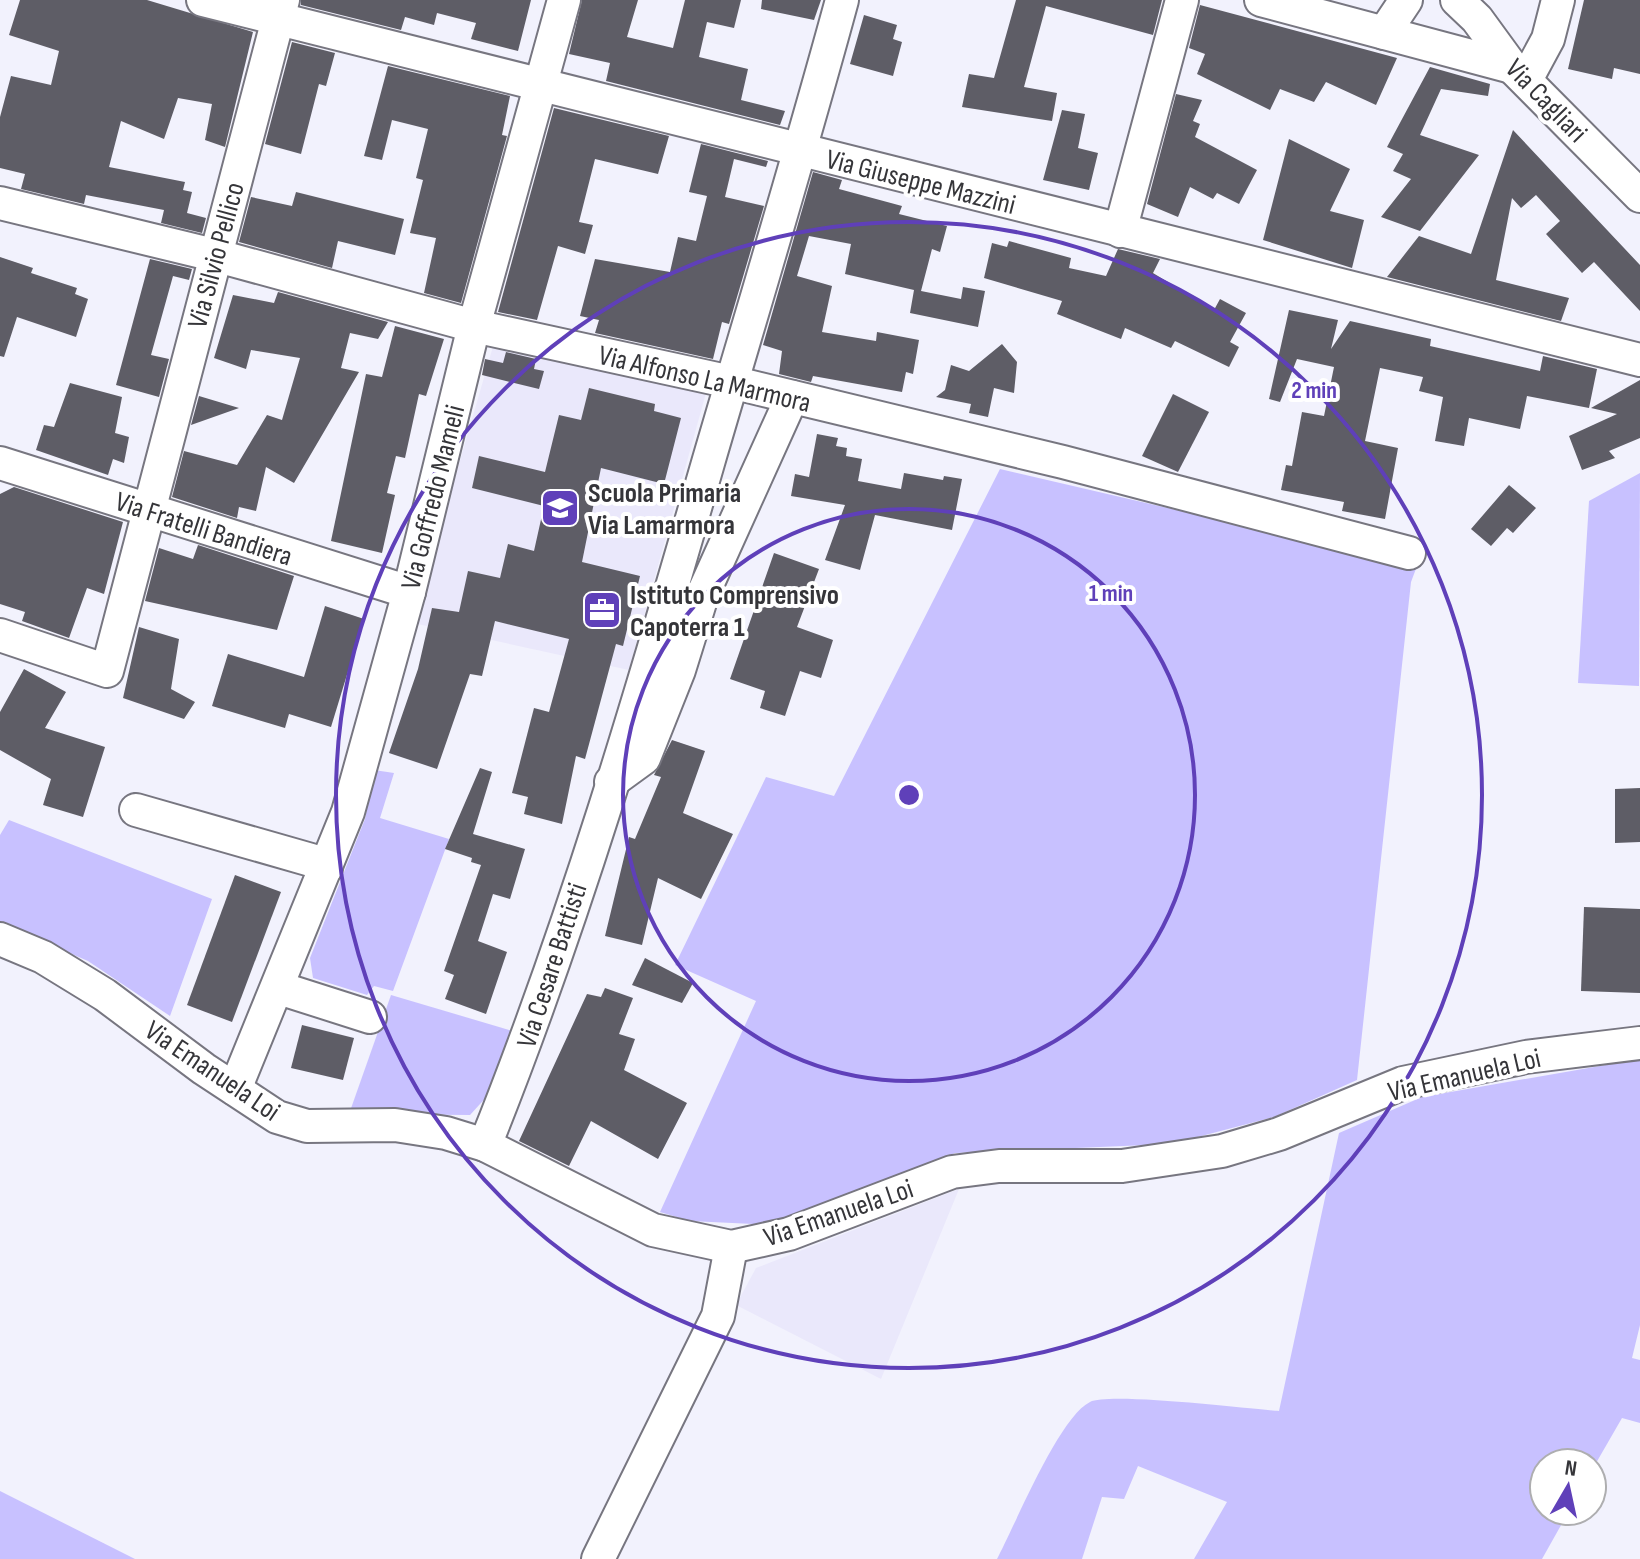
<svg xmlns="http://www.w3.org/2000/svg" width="1640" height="1559" font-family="'Sofia Sans Condensed',sans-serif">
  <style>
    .built { fill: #eae8fb }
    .green { fill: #c8c1ff }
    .building { fill: #5e5d66 }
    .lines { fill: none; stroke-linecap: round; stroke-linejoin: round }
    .minor-casing { stroke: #777680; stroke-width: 36 }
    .minor { stroke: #fff; stroke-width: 32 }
    .ring { fill: none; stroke: #5f40b9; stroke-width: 4 }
    .labels { text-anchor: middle; stroke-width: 8; stroke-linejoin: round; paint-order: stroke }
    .street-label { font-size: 28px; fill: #353539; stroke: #fff }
    .poi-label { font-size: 28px; font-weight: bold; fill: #353539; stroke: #fff; text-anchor: start }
    .centre { fill: #5f40b9; stroke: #fff; stroke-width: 4 }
    .ring-label { font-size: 24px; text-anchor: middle; font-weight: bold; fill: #5f40b9; stroke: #fff; stroke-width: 8; stroke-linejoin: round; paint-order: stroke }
  </style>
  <rect width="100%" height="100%" fill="#f2f2fd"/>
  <g class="built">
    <polygon points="494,343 706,393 629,670 413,623"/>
    <polygon points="959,1189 881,1379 736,1305 756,1268"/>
  </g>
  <g class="green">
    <polygon points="1000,469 1417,566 1411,582 1357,1080 1274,1117 1171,1144 955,1153 773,1225 690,1221 660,1212 756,1001 675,965 766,777 834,796"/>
    <polygon points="1640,473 1639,686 1578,683 1589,501"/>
    <polygon points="374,770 394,773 380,818 449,839 393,991 374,986 367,995 313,978 310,958 365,819"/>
    <polygon points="9,820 212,899 170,1016 88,961 0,923 0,835"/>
    <polygon points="391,995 516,1032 491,1092 470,1115 349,1114"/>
    <path d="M1640,1059V1325L1632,1358L1640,1360V1423L1622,1418L1592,1470V1463H1544V1511H1569L1542,1559H1194L1227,1502L1138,1466L1124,1499L1102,1497L1082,1559H997C1015,1525 1059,1417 1090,1402C1110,1392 1248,1409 1279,1411L1339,1133L1422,1097Z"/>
    <polygon points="0,1491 135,1559 0,1559"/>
  </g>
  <g class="building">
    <polygon points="20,0 147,0 253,32 225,147 205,140 212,104 178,98 164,139 121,121 109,167 185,182 183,190 192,192 187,213 206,218 202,233 161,223 164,210 86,195 84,204 21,189 25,174 0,168 0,117 11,76 51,85 59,51 9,35"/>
    <polygon points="301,0 531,0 518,51 471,39 476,23 437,13 434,25 405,17 401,30 301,5"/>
    <polygon points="582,0 638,0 627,37 673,48 685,0 741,0 734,28 707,22 699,57 748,69 741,100 785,111 780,125 606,81 610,63 569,54"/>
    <polygon points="762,0 821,0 814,20 761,9"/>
    <polygon points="1016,0 1162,0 1153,35 1046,6 1024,87 1057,93 1052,121 962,107 969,74 994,78"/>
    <polygon points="1584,0 1640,0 1640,74 1614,68 1612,79 1568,69"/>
    <polygon points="1200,5 1397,58 1376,105 1326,82 1314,102 1280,89 1270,110 1197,74 1205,54 1189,48"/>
    <polygon points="864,15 897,25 893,39 902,42 893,76 850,64"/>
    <polygon points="292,42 335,53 326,86 319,84 301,154 265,144"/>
    <polygon points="388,66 510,96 502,135 507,136 461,303 424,293 436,238 410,233 423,180 416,178 428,129 392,120 382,160 364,156"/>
    <polygon points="1430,67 1490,84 1488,96 1441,89 1420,135 1479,155 1420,231 1381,217 1411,179 1393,171 1403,154 1387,147"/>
    <polygon points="1176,94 1202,100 1193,121 1200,124 1195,137 1257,170 1239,204 1217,193 1213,199 1190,187 1178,217 1147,204"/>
    <polygon points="554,108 669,136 658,174 595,159 579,222 593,225 585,254 558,246 537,320 498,312"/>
    <polygon points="1062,110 1085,114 1078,148 1098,153 1089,190 1043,180"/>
    <polygon points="1513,130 1640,265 1640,311 1594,262 1582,273 1546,234 1560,221 1536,195 1521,208 1512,198 1496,280 1569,298 1561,321 1387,277 1419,236 1471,254"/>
    <polygon points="1289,139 1350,169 1330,211 1364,220 1352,268 1263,240"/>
    <polygon points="701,144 768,161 766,167 734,159 725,197 764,206 729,324 722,322 713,359 595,333 599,320 580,316 595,259 670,272 678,237 696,241 707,196 689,192"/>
    <polygon points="813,172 842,180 839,189 902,206 899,214 947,226 940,252 932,249 921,291 961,299 963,287 985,291 978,327 910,313 914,290 845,274 851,244 809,236 797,276 832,286 822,332 876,341 877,332 919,340 913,374 906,372 902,392 813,376 811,382 779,374 782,351 763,345"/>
    <polygon points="296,192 404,219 395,255 338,241 332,268 239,242 251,197 292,206"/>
    <polygon points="1009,241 1071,258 1069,268 1106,276 1118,249 1160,259 1153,273 1214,310 1220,299 1246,313 1230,342 1239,347 1229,367 1175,341 1171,348 1125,328 1121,339 1057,314 1062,301 984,278 992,243 1007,247"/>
    <polygon points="0,257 33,268 31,273 77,288 75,294 88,299 76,337 17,317 4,357 0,356"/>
    <polygon points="150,259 192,269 189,280 173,276 151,355 169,359 159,397 116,385"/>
    <polygon points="278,292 388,322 378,339 350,333 341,368 359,372 294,483 266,467 256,511 239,507 237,518 172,497 184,451 237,465 267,415 282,420 300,358 251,350 246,369 214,358 233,295 274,303"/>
    <polygon points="1289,310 1338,320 1331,349 1350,321 1431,339 1430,346 1540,371 1543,356 1597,369 1589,408 1527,396 1520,429 1469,418 1464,446 1435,441 1443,397 1419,391 1423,377 1380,368 1365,441 1398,448 1385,519 1342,511 1344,502 1281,490 1286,465 1292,466 1302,412 1324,416 1334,367 1297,359 1280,402 1269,399"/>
    <polygon points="395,326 444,339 426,396 419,394 405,458 396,456 387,493 395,495 382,553 331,541 366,374 382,377"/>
    <polygon points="1002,344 1017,362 1014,393 994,388 988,417 969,413 971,404 936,397 945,390 951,365 969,371"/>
    <polygon points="506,352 536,359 534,369 544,371 539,389 482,375 485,359 503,363"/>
    <polygon points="1640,380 1640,438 1609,451 1615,458 1582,470 1569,436 1617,414 1591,408"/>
    <polygon points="70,383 122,397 115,433 129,437 124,463 113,459 108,475 36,450 44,425 54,427"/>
    <polygon points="589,388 655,404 654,411 681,418 664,484 601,468 582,562 640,576 623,646 616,644 585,759 576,756 562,824 524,814 528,797 512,793 534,708 549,712 569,639 495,621 482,676 470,674 437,769 389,753 418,669 432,608 459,612 468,571 500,578 508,544 534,551 544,506 472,488 479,456 545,472 559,415 581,420"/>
    <polygon points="1173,394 1209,412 1178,472 1142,456"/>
    <polygon points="199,396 239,408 191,425"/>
    <polygon points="817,434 838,438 836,446 847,448 846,456 862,459 858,481 901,489 904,473 943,480 944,476 962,479 952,530 875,515 860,570 825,560 845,505 791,496 795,474 809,477"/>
    <polygon points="1509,485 1536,508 1513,533 1507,528 1491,546 1471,529"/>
    <polygon points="14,487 123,522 104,594 87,588 69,638 22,621 25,612 0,604 0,494"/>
    <polygon points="198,545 294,576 277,630 145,601 159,548 193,559"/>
    <polygon points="774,553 819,569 797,627 833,640 821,678 800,671 785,716 760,708 765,691 730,679"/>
    <polygon points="325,606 364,619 331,727 289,714 285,728 212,706 228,654 304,677"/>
    <polygon points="139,627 179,639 171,689 195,702 184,719 123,698"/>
    <polygon points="24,669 66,692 45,728 105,747 83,817 43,805 51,779 0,750 0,712"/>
    <polygon points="672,740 705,751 683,813 733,834 701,899 658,878 642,945 605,936 629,837 635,839 661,777 654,775"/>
    <polygon points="480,768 492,772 473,834 525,849 510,899 493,894 478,941 507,952 486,1014 445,999 454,975 444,971 481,865 471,862 472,858 445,849"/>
    <polygon points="1640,788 1640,842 1615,843 1615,789"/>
    <polygon points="235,875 281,892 232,1022 187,1005"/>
    <polygon points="1584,907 1640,909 1640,993 1581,991"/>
    <polygon points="645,958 693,983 682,1003 632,985"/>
    <polygon points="605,988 633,998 619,1034 635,1039 624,1070 687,1103 658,1159 591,1121 569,1166 519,1141 587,994 601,997"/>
    <polygon points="302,1025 354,1038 343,1080 291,1068"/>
  </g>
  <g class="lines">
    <g class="minor-casing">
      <g id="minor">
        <polyline points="203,0 1640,360"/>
        <polyline points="1261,0 1512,67"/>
        <polyline points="1457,0 1477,19 1512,67 1640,196"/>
        <polyline points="1384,33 1406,0"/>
        <polyline points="1527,78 1548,39 1558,0"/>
        <polyline points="0,203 214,255 474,326 731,382 1063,462 1409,553"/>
        <polyline points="1120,231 1182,0"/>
        <polyline points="0,463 409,592"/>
        <polyline points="0,635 107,671 283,0"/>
        <polyline points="611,782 644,758 679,670 702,596 792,397"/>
        <polyline points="136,810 311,860 326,868"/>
        <polyline points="0,939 43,957 105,995 204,1069 277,1117 307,1126 395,1125 446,1133 485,1145 653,1230 731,1247 789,1234 952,1172 999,1166 1122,1166 1222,1151 1279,1134 1403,1083 1526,1057 1640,1043"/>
        <polyline points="279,988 370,1017"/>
        <polyline points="235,1089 348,812 409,592 474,326 564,0"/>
        <path d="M485,1145C574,924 642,692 708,463C753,309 800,155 842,0"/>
        <polyline points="598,1559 718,1316 731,1247"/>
      </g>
    </g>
    <use href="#minor" class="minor"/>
  </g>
  <g class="ring">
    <circle cx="909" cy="795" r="286"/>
    <circle cx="909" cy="795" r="573"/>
  </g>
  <defs>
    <g id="school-square" transform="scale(2)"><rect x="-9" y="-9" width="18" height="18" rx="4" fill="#5f40b9" stroke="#fff"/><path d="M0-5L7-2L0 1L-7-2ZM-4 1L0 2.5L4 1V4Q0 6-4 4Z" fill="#fff"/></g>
    <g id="office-square" transform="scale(2)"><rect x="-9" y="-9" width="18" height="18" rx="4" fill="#5f40b9" stroke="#fff"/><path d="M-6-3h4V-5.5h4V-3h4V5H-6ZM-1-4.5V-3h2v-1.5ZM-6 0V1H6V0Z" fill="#fff"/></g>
  </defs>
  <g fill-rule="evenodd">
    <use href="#school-square" x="560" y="508"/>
    <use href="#office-square" x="602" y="610"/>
  </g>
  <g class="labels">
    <g class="street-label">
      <text transform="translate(1547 100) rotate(46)" y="10">Via Cagliari</text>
      <text transform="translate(921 181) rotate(14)" y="10">Via Giuseppe Mazzini</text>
      <text transform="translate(215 255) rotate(-75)" y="10">Via Silvio Pellico</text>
      <text transform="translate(705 378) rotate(13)" y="10">Via Alfonso La Marmora</text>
      <text transform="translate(432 497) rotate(-76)" y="10">Via Goffredo Mameli</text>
      <text transform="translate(204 528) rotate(18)" y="10">Via Fratelli Bandiera</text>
      <text transform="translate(551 965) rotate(-72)" y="10">Via Cesare Battisti</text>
      <text transform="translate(213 1070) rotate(34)" y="10">Via Emanuela Loi</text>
      <text transform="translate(1464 1074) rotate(-13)" y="10">Via Emanuela Loi</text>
      <text transform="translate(838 1212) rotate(-19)" y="10">Via Emanuela Loi</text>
    </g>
    <g class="poi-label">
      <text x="588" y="502">Scuola Primaria<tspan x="588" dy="32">Via Lamarmora</tspan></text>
      <text x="630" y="604">Istituto Comprensivo<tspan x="630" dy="32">Capoterra 1</tspan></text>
    </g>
  </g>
  <circle cx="909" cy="795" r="12" class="centre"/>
  <g class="ring-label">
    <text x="1314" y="398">2 min</text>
    <text x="1111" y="601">1 min</text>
  </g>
  <g transform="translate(1568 1487) rotate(9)"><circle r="38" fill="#ffffff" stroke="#aeaeb0" stroke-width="2"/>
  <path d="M0-6L14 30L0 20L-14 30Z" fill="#5f40b9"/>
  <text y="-12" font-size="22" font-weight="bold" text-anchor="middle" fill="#353539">N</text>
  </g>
</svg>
